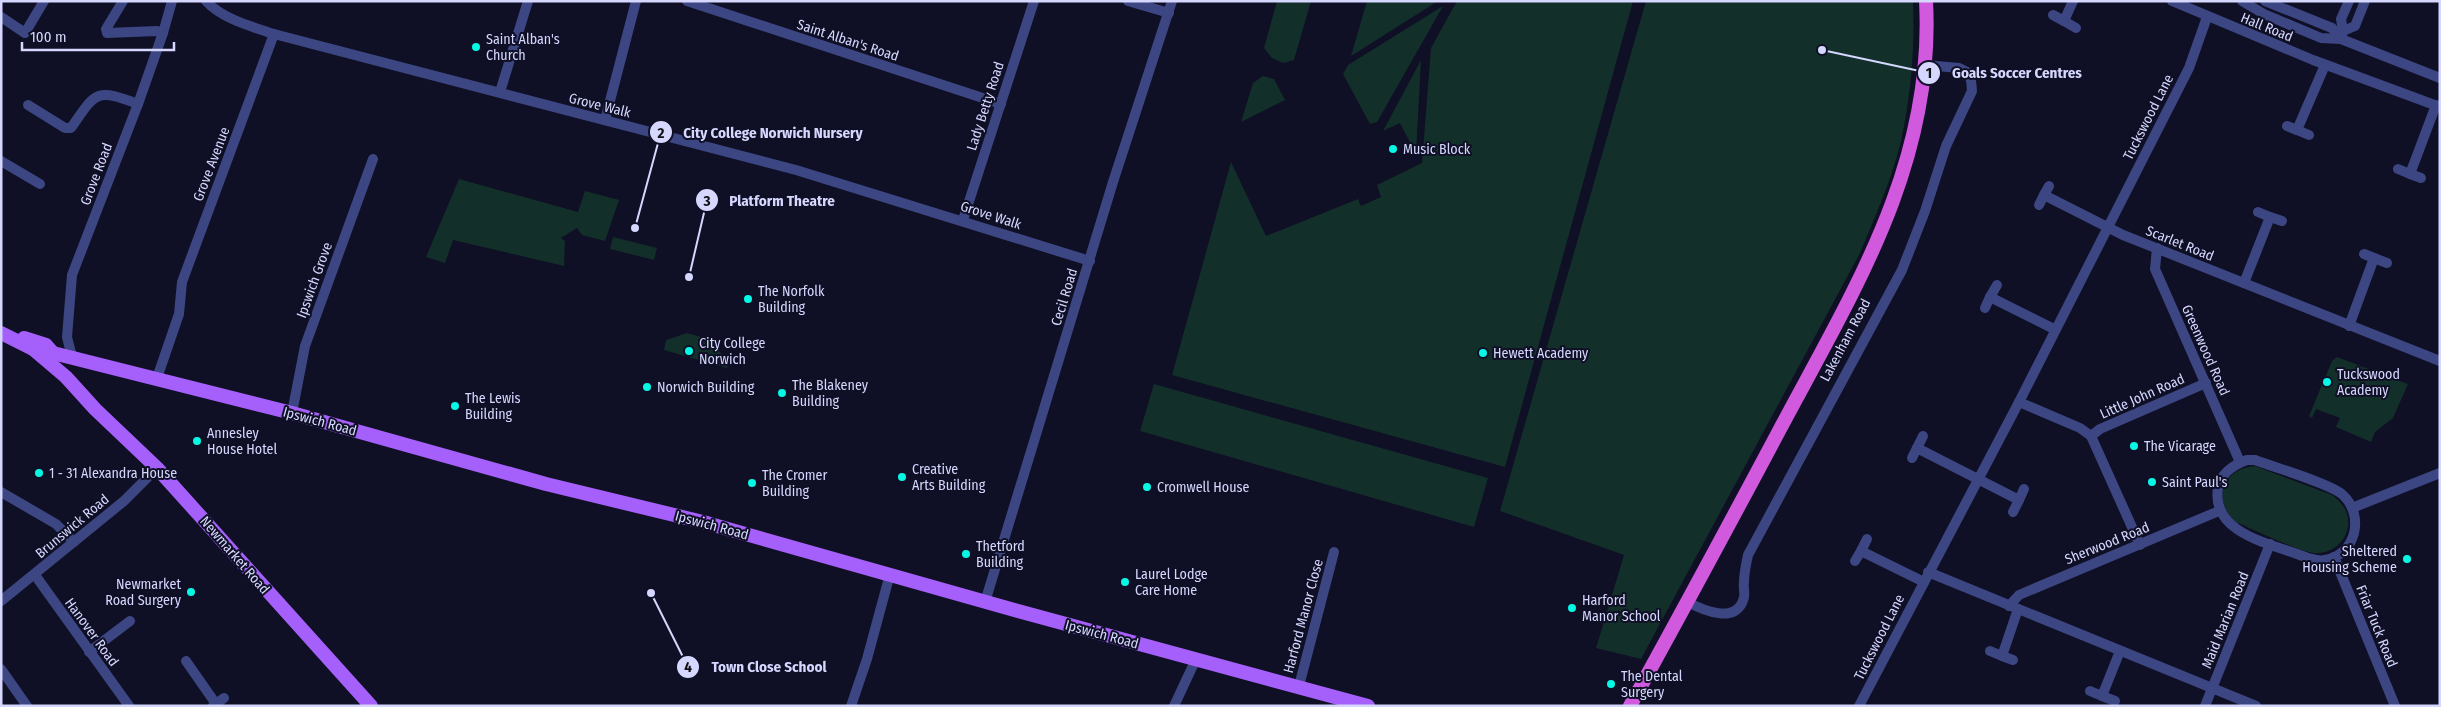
<svg xmlns="http://www.w3.org/2000/svg" width="2441" height="707" font-family="'Fira Sans Condensed',sans-serif">
  <style>
    .green { fill: #132f29 }
    .lines { fill: none; stroke-linecap: round; stroke-linejoin: round }
    .minor { stroke: #3c4682; stroke-width: 10 }
    .tertiary { stroke: #3c4682; stroke-width: 10 }
    .primary { stroke: #a55ffa; stroke-width: 14 }
    .trunk { stroke: #d059dd; stroke-width: 14 }
    .poi-dot { fill: #07f7e5; stroke: #0f0f25; stroke-width: 2 }
    .labels { text-anchor: middle; stroke-width: 4; stroke-linejoin: round; paint-order: stroke }
    .street-label { font-size: 14px; fill: #d5d7fe; stroke: #0f0f25 }
    .poi-label { font-size: 14px; fill: #d5d7fe; stroke: #0f0f25; text-anchor: start }
    .leader { fill: none; stroke: #d5d7fe; stroke-width: 2 }
    .callout-dot { fill: #d5d7fe; stroke: #0f0f25; stroke-width: 2 }
    .mark-label { font-size: 15px; text-anchor: middle; font-weight: bold; fill: #111 }
    .callout-label { font-size: 15px; text-anchor: middle; font-weight: bold; fill: #d5d7fe; stroke: #0f0f25; stroke-width: 4; stroke-linejoin: round; paint-order: stroke }
  </style>
  <rect width="100%" height="100%" fill="#0f0f25"/>
  <g class="green">
    <polygon points="1277,1 1311,1 1294,60 1283,63 1272,58 1264,48"/>
    <polygon points="1367,1 1438,1 1351,56"/>
    <polygon points="1457,1 1633,1 1505,467 1172,375 1231,162 1266,236 1358,199 1361,206 1381,197 1377,185 1422,163 1431,48"/>
    <path d="M1646,1H1913C1915,48 1911,95 1901,141C1892,179 1875,217 1860,253L1641,659L1596,648L1624,555L1500,511Z"/>
    <polygon points="1443,6 1377,122 1370,124 1343,74 1348,65"/>
    <polygon points="1421,60 1416,154 1400,123 1383,131"/>
    <polygon points="1263,76 1274,79 1285,100 1241,122 1253,83"/>
    <polygon points="459,179 578,212 585,191 619,200 605,241 582,235 577,228 561,238 565,241 564,266 453,240 445,263 426,257"/>
    <polygon points="613,237 657,248 654,260 610,249"/>
    <polygon points="687,333 708,339 729,362 727,368 664,350 666,340"/>
    <polygon points="2337,357 2408,384 2393,418 2375,432 2371,442 2336,427 2340,418 2316,409 2312,418 2309,416 2332,361"/>
    <polygon points="1154,384 1488,478 1474,527 1140,431"/>
    <path d="M2255,466L2332,495C2343,503 2350,513 2348,527C2345,543 2331,554 2315,553C2299,552 2253,529 2236,522C2211,500 2222,469 2255,466Z"/>
  </g>
  <g class="lines">
    <g class="minor">
      <polyline points="123,1 106,29 107,33 157,31 163,33"/>
      <path d="M206,1C222,19 253,27 274,34L796,170L1090,261"/>
      <polyline points="687,1 1001,104"/>
      <polyline points="1128,1 1169,13"/>
      <polyline points="2172,1 2313,60 2440,107"/>
      <polyline points="2053,15 2064,21 2073,1"/>
      <polyline points="1,17 25,33 44,1"/>
      <polyline points="2064,21 2076,28"/>
      <polyline points="2343,31 2355,26 2365,1"/>
      <polyline points="2341,39 2343,31 2341,19 2349,1"/>
      <polyline points="500,92 528,1"/>
      <path d="M28,105L65,128H71C96,92 95,88 138,104"/>
      <polyline points="605,120 636,1"/>
      <polyline points="2287,126 2297,130 2325,65"/>
      <polyline points="2297,130 2309,135"/>
      <polyline points="1,161 40,184"/>
      <polyline points="2398,169 2410,174 2436,105"/>
      <polyline points="2410,174 2421,178"/>
      <polyline points="2049,186 2044,195 2123,235 2440,361"/>
      <polyline points="2039,205 2044,195"/>
      <polyline points="2270,217 2282,221"/>
      <polyline points="963,220 1034,1"/>
      <polyline points="2157,248 2155,269 2240,462"/>
      <polyline points="2374,258 2387,263"/>
      <polyline points="2244,283 2270,217 2258,212"/>
      <polyline points="1997,285 1990,297 2054,329"/>
      <polyline points="1985,308 1990,297"/>
      <polyline points="2349,326 2374,258 2364,254"/>
      <polyline points="76,359 71,353 67,337 72,275 138,104 163,33 172,1"/>
      <polyline points="157,378 179,314 182,282 274,34"/>
      <polyline points="2019,402 2080,428 2091,436 2140,545"/>
      <polyline points="292,413 305,346 373,159"/>
      <polyline points="1923,436 1917,448 2019,500 2024,489"/>
      <polyline points="2091,436 2100,429 2206,383"/>
      <polyline points="1912,458 1917,448"/>
      <path d="M2247,460H2255C2273,467 2332,484 2343,495C2365,516 2356,555 2325,560C2316,562 2308,558 2300,555C2267,543 2211,532 2218,488C2221,473 2233,465 2247,460Z"/>
      <polyline points="1,492 56,524 74,542"/>
      <polyline points="2352,508 2440,473"/>
      <polyline points="2013,512 2019,500"/>
      <polyline points="1867,539 1861,551 1924,582"/>
      <polyline points="2334,557 2395,706"/>
      <polyline points="1855,561 1861,551"/>
      <polyline points="1928,572 2256,706"/>
      <polyline points="35,575 129,706"/>
      <polyline points="1,601 124,501 157,468"/>
      <polyline points="985,602 1113,182 1172,1"/>
      <path d="M1688,602C1704,611 1738,625 1744,597C1745,592 1743,587 1744,582C1744,573 1746,564 1748,555L1902,270L1925,211L1946,146L1972,91L1971,80L1967,72L1959,68L1925,65"/>
      <polyline points="2009,606 2019,595 2219,511"/>
      <polyline points="1990,651 2002,656 2018,609"/>
      <polyline points="89,652 130,621"/>
      <polyline points="2002,656 2013,660"/>
      <polyline points="186,661 216,704"/>
      <polyline points="1,669 27,706"/>
      <polyline points="1299,686 1334,552"/>
      <polyline points="2090,691 2102,696 2120,651"/>
      <polyline points="2102,696 2115,701"/>
      <polyline points="213,706 224,698"/>
      <polyline points="851,706 867,659 890,574"/>
      <polyline points="1174,706 1196,659"/>
      <polyline points="1859,706 2019,402 2189,68 2207,17"/>
      <polyline points="2205,706 2270,544"/>
    </g>
    <g class="tertiary">
      <polyline points="2242,1 2264,14 2321,38 2341,39 2440,78"/>
      <polyline points="2265,1 2332,28 2341,39"/>
    </g>
    <g class="primary">
      <polyline points="1,333 33,349 66,377 95,409 157,468 371,706"/>
      <polyline points="24,338 46,345 53,353"/>
      <polyline points="53,353 292,413 546,484 703,522 1018,611 1368,706"/>
    </g>
    <path class="trunk" d="M1630,706C1681,614 1731,521 1780,429C1853,292 1935,163 1926,1"/>
  </g>
  <g class="poi-dot">
    <circle cx="476" cy="47" r="5"/>
    <circle cx="1393" cy="149" r="5"/>
    <circle cx="748" cy="299" r="5"/>
    <circle cx="689" cy="351" r="5"/>
    <circle cx="1483" cy="353" r="5"/>
    <circle cx="2327" cy="382" r="5"/>
    <circle cx="647" cy="387" r="5"/>
    <circle cx="782" cy="393" r="5"/>
    <circle cx="455" cy="406" r="5"/>
    <circle cx="197" cy="441" r="5"/>
    <circle cx="2134" cy="446" r="5"/>
    <circle cx="39" cy="473" r="5"/>
    <circle cx="902" cy="477" r="5"/>
    <circle cx="2152" cy="482" r="5"/>
    <circle cx="752" cy="483" r="5"/>
    <circle cx="1147" cy="487" r="5"/>
    <circle cx="966" cy="554" r="5"/>
    <circle cx="2407" cy="559" r="5"/>
    <circle cx="1125" cy="582" r="5"/>
    <circle cx="191" cy="592" r="5"/>
    <circle cx="1572" cy="608" r="5"/>
    <circle cx="1611" cy="684" r="5"/>
  </g>
  <g class="labels">
    <g class="street-label">
      <text transform="translate(2267 27) rotate(22)" y="5">Hall Road</text>
      <text transform="translate(848 40) rotate(18)" y="5">Saint Alban's Road</text>
      <text transform="translate(600 105) rotate(14)" y="5">Grove Walk</text>
      <text transform="translate(985 106) rotate(-72)" y="5">Lady Betty Road</text>
      <text transform="translate(2148 117) rotate(-63)" y="5">Tuckswood Lane</text>
      <text transform="translate(211 164) rotate(-69)" y="5">Grove Avenue</text>
      <text transform="translate(96 174) rotate(-69)" y="5">Grove Road</text>
      <text transform="translate(991 215) rotate(18)" y="5">Grove Walk</text>
      <text transform="translate(2180 243) rotate(22)" y="5">Scarlet Road</text>
      <text transform="translate(314 280) rotate(-70)" y="5">Ipswich Grove</text>
      <text transform="translate(1064 297) rotate(-73)" y="5">Cecil Road</text>
      <text transform="translate(1845 340) rotate(-62)" y="5">Lakenham Road</text>
      <text transform="translate(2206 350) rotate(66)" y="5">Greenwood Road</text>
      <text transform="translate(2142 396) rotate(-24)" y="5">Little John Road</text>
      <text transform="translate(320 421) rotate(15)" y="5">Ipswich Road</text>
      <text transform="translate(712 525) rotate(15)" y="5">Ipswich Road</text>
      <text transform="translate(72 526) rotate(-40)" y="5">Brunswick Road</text>
      <text transform="translate(2107 543) rotate(-22)" y="5">Sherwood Road</text>
      <text transform="translate(235 555) rotate(49)" y="5">Newmarket Road</text>
      <text transform="translate(1303 616) rotate(-75)" y="5">Harford Manor Close</text>
      <text transform="translate(2225 620) rotate(-68)" y="5">Maid Marian Road</text>
      <text transform="translate(2377 626) rotate(68)" y="5">Friar Tuck Road</text>
      <text transform="translate(92 632) rotate(54)" y="5">Hanover Road</text>
      <text transform="translate(1102 634) rotate(15)" y="5">Ipswich Road</text>
      <text transform="translate(1879 637) rotate(-63)" y="5">Tuckswood Lane</text>
    </g>
    <g class="poi-label">
      <text x="486" y="44">Saint Alban's<tspan x="486" dy="16">Church</tspan></text>
      <text x="1403" y="154">Music Block</text>
      <text x="758" y="296">The Norfolk<tspan x="758" dy="16">Building</tspan></text>
      <text x="699" y="348">City College<tspan x="699" dy="16">Norwich</tspan></text>
      <text x="1493" y="358">Hewett Academy</text>
      <text x="2337" y="379">Tuckswood<tspan x="2337" dy="16">Academy</tspan></text>
      <text x="792" y="390">The Blakeney<tspan x="792" dy="16">Building</tspan></text>
      <text x="657" y="392">Norwich Building</text>
      <text x="465" y="403">The Lewis<tspan x="465" dy="16">Building</tspan></text>
      <text x="207" y="438">Annesley<tspan x="207" dy="16">House Hotel</tspan></text>
      <text x="2144" y="451">The Vicarage</text>
      <text x="912" y="474">Creative<tspan x="912" dy="16">Arts Building</tspan></text>
      <text x="49" y="478">1 - 31 Alexandra House</text>
      <text x="762" y="480">The Cromer<tspan x="762" dy="16">Building</tspan></text>
      <text x="2162" y="487">Saint Paul's</text>
      <text x="1157" y="492">Cromwell House</text>
      <text x="976" y="551">Thetford<tspan x="976" dy="16">Building</tspan></text>
      <text x="2397" y="556" text-anchor="end">Sheltered<tspan x="2397" dy="16">Housing Scheme</tspan></text>
      <text x="1135" y="579">Laurel Lodge<tspan x="1135" dy="16">Care Home</tspan></text>
      <text x="181" y="589" text-anchor="end">Newmarket<tspan x="181" dy="16">Road Surgery</tspan></text>
      <text x="1582" y="605">Harford<tspan x="1582" dy="16">Manor School</tspan></text>
      <text x="1621" y="681">The Dental<tspan x="1621" dy="16">Surgery</tspan></text>
    </g>
  </g>
  <path class="leader" d="M1822 50L1929 73M635 228L661 132M689 277L707 200M651 593L688 667"/>
  <g class="callout-dot">
    <circle cx="1822" cy="50" r="5"/>
    <circle cx="635" cy="228" r="5"/>
    <circle cx="689" cy="277" r="5"/>
    <circle cx="651" cy="593" r="5"/>
    <circle cx="1929" cy="73" r="12"/>
    <circle cx="661" cy="132" r="12"/>
    <circle cx="707" cy="200" r="12"/>
    <circle cx="688" cy="667" r="12"/>
  </g>
  <g class="mark-label">
    <text x="1929" y="78">1</text>
    <text x="661" y="138">2</text>
    <text x="707" y="206">3</text>
    <text x="688" y="672">4</text>
  </g>
  <g class="callout-label">
    <text x="2017" y="78">Goals Soccer Centres</text>
    <text x="773" y="138">City College Norwich Nursery</text>
    <text x="782" y="206">Platform Theatre</text>
    <text x="769" y="672">Town Close School</text>
  </g>
  <rect width="2441" height="707" fill="none" stroke="#d5d7fe" stroke-width="5"/>
  <path d="M22 42v8h152v-8" fill="none" stroke="#d5d7fe" stroke-width="2.5"/>
  <text x="30" y="42" font-size="15" fill="#d5d7fe" stroke="#0f0f25" stroke-width="4" paint-order="stroke">100 m</text>
</svg>
